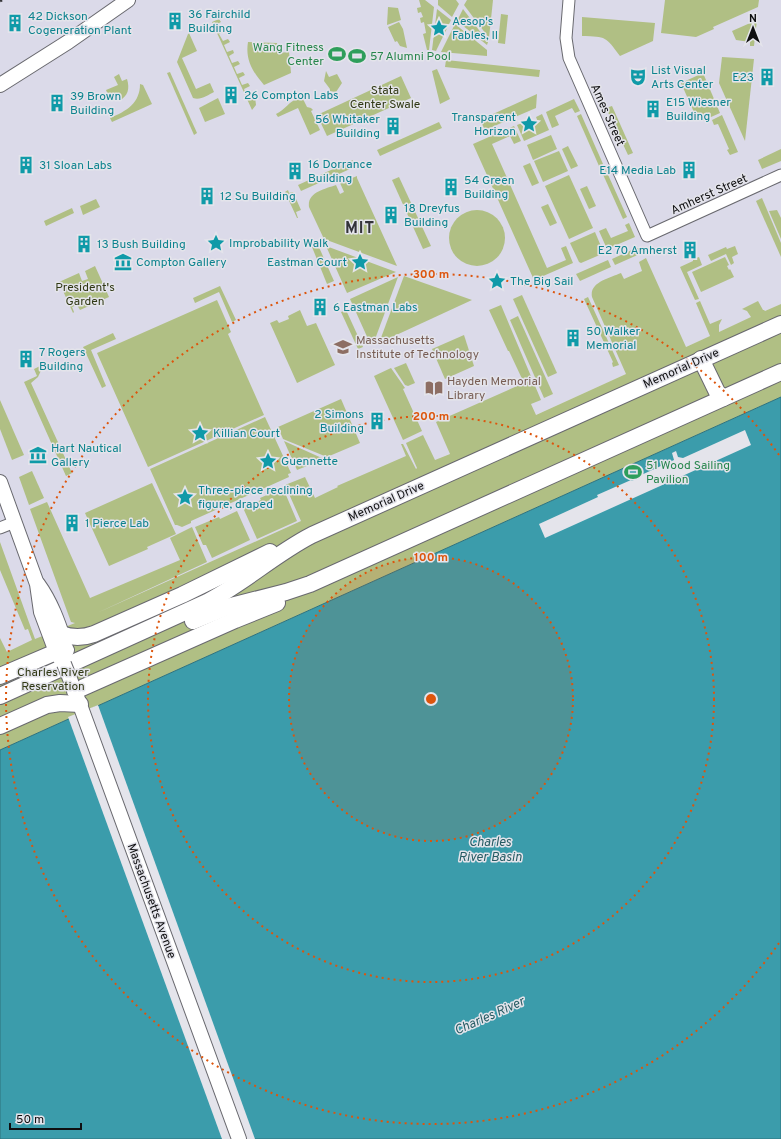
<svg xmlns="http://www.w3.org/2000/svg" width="781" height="1139" font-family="Overpass,sans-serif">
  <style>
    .built { fill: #dbdae9 }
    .green { fill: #b0bf84 }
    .water { fill: #3b9cab; stroke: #2e727d }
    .pier { fill: #e4e4eb }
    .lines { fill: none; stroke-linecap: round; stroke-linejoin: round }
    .minor-casing { stroke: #69696f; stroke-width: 13 }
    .major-casing { stroke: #69696f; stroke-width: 16 }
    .highway-casing { stroke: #69696f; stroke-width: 18 }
    .minor { stroke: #fff; stroke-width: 11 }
    .major { stroke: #fff; stroke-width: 14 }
    .highway { stroke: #fff; stroke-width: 16 }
    .rail { stroke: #363639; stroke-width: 3; stroke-dasharray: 7 7; stroke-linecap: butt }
    .major-bridge-casing { stroke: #69696f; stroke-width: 16; stroke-linecap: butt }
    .major-bridge { stroke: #fff; stroke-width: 14 }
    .ring { fill: none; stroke: #dd550c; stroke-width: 2; stroke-dasharray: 2 4 }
    .labels { text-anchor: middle; stroke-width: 3; stroke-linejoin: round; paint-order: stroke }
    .culture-label { font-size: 12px; fill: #0d838f; stroke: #e4e4eb; text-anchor: start }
    .leisure-label { font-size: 12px; fill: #27864d; stroke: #e4e4eb; text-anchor: start }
    .park-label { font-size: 12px; fill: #313915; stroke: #e4e4eb }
    .street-label { font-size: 12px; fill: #0f0f11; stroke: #e4e4eb }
    .education-label { font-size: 12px; fill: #785e54; stroke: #e4e4eb; text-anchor: start }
    .water-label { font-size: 13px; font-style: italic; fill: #265c64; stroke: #e4e4eb }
    .district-label { font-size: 16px; font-weight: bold; letter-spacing: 1px; fill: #333339; stroke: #e4e4eb }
    .centre { fill: #dd550c; stroke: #e4e4eb; stroke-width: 2 }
    .ring-label { font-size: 12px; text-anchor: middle; font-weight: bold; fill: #dd550c; stroke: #e4e4eb; stroke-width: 3; stroke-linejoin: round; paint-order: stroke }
  </style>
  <rect width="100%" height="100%" fill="#e4e4eb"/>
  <polygon class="built" points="0,0 781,0 781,304 73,624 0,655"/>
  <g class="green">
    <polygon points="419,0 425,0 434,7 429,50 427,50 423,34 426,33 424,22 421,23 420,18 423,17 421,12 418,13 417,8 421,7"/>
    <polygon points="438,0 456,0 459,4 452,17 438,5"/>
    <polygon points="467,0 493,0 489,38 464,5"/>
    <polygon points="665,0 759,0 758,7 713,27 714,29 696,37 661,33"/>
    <polygon points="388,7 398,8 401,20 387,25"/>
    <polygon points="437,9 451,20 436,51 432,50"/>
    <polygon points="463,9 488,42 487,45 457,21"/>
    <polygon points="501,14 508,15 505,44 498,43"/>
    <path d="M582,17L655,23L653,41L620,56C605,36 607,37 582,36Z"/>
    <polygon points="219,19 221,22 215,25 217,30 223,28 225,31 219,34 223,41 228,39 230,42 224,45 227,52 233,50 234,53 229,56 232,63 238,61 240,64 234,67 237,74 243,72 245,75 239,78 242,85 248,83 250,86 244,89 249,100 255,97 256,105 252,110 212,22"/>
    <polygon points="757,20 754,46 750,46 750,42 736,40 732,31"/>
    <polygon points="399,22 403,29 407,48 400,46 397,41 395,42 388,27"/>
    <polygon points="455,24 487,50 487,56 441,52"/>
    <path d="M189,33L197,51L182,58L196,89L210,83L214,92C208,95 200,101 193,98L177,62L188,34Z"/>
    <path d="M248,42L277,43L278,53L289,52L291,73L264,85C253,72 245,60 248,42Z"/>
    <polygon points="722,57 754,59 745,141 719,83"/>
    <polygon points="446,60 540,70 539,77 445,67"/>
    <polygon points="437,69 450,99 440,104 432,71"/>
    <polygon points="326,71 329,77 337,74 342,83 336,92 329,91 330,89 324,81"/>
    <polygon points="170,72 197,133 194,135 167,73"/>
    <polygon points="703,73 720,113 702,121 697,119 681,83"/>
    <path d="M119,74L122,81L127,79C130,89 128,96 119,101L116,95L109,97L106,90L118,85L114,77Z"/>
    <polygon points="401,76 411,98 327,136 317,115"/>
    <path d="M140,84L143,85L152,104L112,122L110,118C127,111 140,103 140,84Z"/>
    <polygon points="537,94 536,108 485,130 480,120"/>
    <polygon points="218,98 225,114 205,122 199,108"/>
    <path d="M299,98L303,99L307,107L311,108L313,110L311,111L320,130L310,135L298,108L278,117L276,114C285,110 289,101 299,98Z"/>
    <polygon points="574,99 580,111 575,113 572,108 555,116 559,125 552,128 546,112"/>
    <polygon points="612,106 633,153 628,155 606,108"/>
    <polygon points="542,114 549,130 524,141 517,125 522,123 524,128 538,122 536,117"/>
    <polygon points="581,114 603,164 599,166 577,116"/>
    <polygon points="722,115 738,152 730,155 727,150 729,149 718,124 714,125 712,120"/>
    <polygon points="439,122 442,128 380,156 377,150"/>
    <polygon points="514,126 521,141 514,144 510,136 492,144 547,268 566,260 561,248 566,246 573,263 534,280 473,144"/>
    <polygon points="551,135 557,149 533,160 527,145"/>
    <polygon points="568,146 578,166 571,169 562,149"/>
    <polygon points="781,149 781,161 762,169 758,160"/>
    <polygon points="559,151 568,171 543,182 534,161"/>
    <polygon points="353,160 350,169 301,191 298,185"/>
    <polygon points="530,163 539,183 532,186 523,166"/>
    <polygon points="605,168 627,217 623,219 601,170"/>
    <polygon points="569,175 593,228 569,239 545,186"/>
    <path d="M357,176V178L397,266L324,239L309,207C307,192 325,189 336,185L340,194L344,192L340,183Z"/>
    <polygon points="399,177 431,246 423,249 392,180"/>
    <polygon points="587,186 596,206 589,209 580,189"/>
    <polygon points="288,190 289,193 293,192 301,210 296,212 298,218 297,218 285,192"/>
    <polygon points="762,198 781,243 781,257 756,201"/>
    <polygon points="96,199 100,207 83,215 80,206"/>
    <polygon points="548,204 557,223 550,226 541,207"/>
    <polygon points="72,208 74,213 46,226 44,221"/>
    <circle cx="477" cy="238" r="28"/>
    <polygon points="777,210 781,218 781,239 769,211"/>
    <polygon points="629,223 635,237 607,249 599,231 606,228 611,238 628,231 625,225"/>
    <polygon points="595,232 603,251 602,254 581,263 579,262 570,243"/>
    <polygon points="318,245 334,281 327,284 312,247"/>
    <polygon points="326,246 396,272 347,293"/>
    <polygon points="735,246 738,254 732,257 734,263 731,265 726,254 711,261 708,255 726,247 727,249"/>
    <polygon points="636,248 640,248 642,253 615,265 612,259"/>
    <polygon points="699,257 702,265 687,272 699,299 695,300 680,267 693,261 693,259"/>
    <polygon points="725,257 729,265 727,266 729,270 730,269 734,277 701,292 692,272"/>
    <path d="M646,258L686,347L710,336L696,303L700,301L710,324L722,319L719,325V332L751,317L747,311L742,309L758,301L763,310H764L765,311L781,304V397L0,750V638L7,652L32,640L28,629L25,630L0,570V542L35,639L75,623L71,622L30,509L47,502L90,598L180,560L170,538L192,527L207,562L97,613L301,521L285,485L305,477L315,498L338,487L337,486L406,456L401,444H403L416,469L417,468L406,443L423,435L435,460L450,454L436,422L524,383L509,351H508L489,310L501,305L541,400L531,404L536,415L626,374L592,297C589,282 610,278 621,273L624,279L642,271L639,262Z"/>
    <polygon points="608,260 611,267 580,281 576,274"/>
    <polygon points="95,266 109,297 80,310 77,305 72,307 74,312 73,313 59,282 79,273 82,281 88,279 85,271"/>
    <polygon points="404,276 472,300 379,343"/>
    <polygon points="398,277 374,342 369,341 350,299"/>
    <polygon points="220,286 236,320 232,322 219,292 195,303 193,298"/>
    <polygon points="522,295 557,373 548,377 513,299"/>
    <polygon points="588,297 619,365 613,367 612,363 613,362 584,299"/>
    <polygon points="217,300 231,332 228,334 264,415 148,467 97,353"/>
    <polygon points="300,310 307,326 316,323 335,365 297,383 270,323 277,320 279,323 289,319 288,316"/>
    <polygon points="346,310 363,347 358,349 341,312"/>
    <polygon points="518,316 553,394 544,398 510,320"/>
    <polygon points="113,333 116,339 91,350 106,386 102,388 83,347"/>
    <polygon points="464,335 474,366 445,379 432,349"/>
    <polygon points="406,363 415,383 408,386 405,385 394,368"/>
    <polygon points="44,364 38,377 31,383 72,473 66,476 24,382 37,376 34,369"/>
    <polygon points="391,368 405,388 403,389 422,431 403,440 374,376"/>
    <polygon points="341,399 360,443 327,457 283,439 278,427"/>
    <polygon points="0,400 24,455 12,460 0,429"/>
    <polygon points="265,417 291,473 288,474 289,477 191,521 191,523 182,527 177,525 175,525 150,469"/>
    <polygon points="284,441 324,459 297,470"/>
    <polygon points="32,471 44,498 29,505 19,477"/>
    <polygon points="152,483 176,534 147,547 148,549 109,566 85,513"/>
    <polygon points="283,488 297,521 257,539 244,510 245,507 261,500 260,498"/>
    <polygon points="237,511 250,540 212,558 206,545 203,545 195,527 219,517 220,519"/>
  </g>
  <polygon class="water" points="781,397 781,1139 0,1139 0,750"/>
  <g class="pier">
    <polygon points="745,430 751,445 545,538 539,524 598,497 597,495 631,480 632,481 640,477 639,476 674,460 672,453 676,451 678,457 683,458"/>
    <polygon points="98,705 255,1139 222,1139 68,717"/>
  </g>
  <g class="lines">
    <g class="minor-casing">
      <g id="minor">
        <polyline points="569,0 566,38 569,58 647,236 781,175"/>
        <polyline points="0,528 15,522"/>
      </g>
    </g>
    <g class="major-casing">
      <g id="major">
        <polyline points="0,85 68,42 128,0"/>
        <polyline points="0,482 37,584 41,612 56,652 61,660"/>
        <path d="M38,584C51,602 58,622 65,643"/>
        <polyline points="76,694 239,1139"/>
      </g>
    </g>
    <g class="highway-casing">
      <g id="highway">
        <polyline points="701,359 717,392 723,398"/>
        <polyline points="193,621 227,607 286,592 310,584 781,372"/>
        <path d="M61,634C72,638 83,638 94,634L182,595L270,552"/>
        <polyline points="0,676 56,652 66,650"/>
        <polyline points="75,691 235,620 277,603"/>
        <path d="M0,696L207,602C244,583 275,554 312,535L781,324"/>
        <polyline points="0,726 47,705 60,703 80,704"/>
      </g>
    </g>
    <use href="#minor" class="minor"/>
    <use href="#major" class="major"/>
    <use href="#highway" class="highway"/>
    <polyline class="rail" points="0,1 2,0"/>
    <g class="major-bridge-casing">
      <polyline id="major-bridge" points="64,664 72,684"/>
    </g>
    <use href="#major-bridge" class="major-bridge"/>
  </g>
  <circle cx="431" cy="699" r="142" fill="#dd550c" fill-opacity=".12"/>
  <g class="ring">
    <circle cx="431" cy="699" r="142"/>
    <circle cx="431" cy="699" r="283"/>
    <path d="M779 943A425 425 0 1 1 779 455"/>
  </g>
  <defs>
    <g id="building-bare" transform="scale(1.38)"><path d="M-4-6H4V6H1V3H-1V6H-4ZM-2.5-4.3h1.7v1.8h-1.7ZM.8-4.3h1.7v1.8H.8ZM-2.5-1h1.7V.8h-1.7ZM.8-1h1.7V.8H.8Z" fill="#0f9aa8" stroke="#e4e4eb" stroke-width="2.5" paint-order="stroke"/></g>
    <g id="sight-bare" transform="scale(1.38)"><path d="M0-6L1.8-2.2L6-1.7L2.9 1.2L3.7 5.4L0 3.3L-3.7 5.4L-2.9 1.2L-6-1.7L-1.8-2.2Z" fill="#0f9aa8" stroke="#e4e4eb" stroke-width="2.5" paint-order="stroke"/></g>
    <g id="stadium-bare" transform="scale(1.38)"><path d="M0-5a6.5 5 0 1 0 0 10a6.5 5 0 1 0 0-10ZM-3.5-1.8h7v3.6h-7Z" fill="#2e9e5b" stroke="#e4e4eb" stroke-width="2.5" paint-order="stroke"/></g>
    <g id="theatre-bare" transform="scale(1.38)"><path d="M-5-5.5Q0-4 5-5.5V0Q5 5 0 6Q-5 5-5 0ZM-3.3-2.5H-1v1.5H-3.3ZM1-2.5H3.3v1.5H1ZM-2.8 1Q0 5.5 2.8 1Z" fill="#0f9aa8" stroke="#e4e4eb" stroke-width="2.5" paint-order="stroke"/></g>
    <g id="museum-bare" transform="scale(1.38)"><path d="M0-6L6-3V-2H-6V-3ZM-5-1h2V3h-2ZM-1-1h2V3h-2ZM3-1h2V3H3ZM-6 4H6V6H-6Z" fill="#0f9aa8" stroke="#e4e4eb" stroke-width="2.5" paint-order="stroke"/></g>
    <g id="university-bare" transform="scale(1.38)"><path d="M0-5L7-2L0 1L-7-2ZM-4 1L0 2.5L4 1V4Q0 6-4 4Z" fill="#8d6e63" stroke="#e4e4eb" stroke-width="2.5" paint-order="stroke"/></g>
    <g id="library-bare" transform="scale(1.38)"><path d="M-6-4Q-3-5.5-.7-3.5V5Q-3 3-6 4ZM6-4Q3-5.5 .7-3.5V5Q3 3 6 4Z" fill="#8d6e63" stroke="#e4e4eb" stroke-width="2.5" paint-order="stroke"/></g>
  </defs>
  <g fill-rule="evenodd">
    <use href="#building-bare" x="175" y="21"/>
    <use href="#building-bare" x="15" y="23"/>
    <use href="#sight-bare" x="439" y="28"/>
    <use href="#stadium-bare" x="337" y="54"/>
    <use href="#stadium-bare" x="357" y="56"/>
    <use href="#theatre-bare" x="638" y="77"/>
    <use href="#building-bare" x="767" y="77"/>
    <use href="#building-bare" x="231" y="95"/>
    <use href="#building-bare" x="57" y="103"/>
    <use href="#building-bare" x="653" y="109"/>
    <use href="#sight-bare" x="529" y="124"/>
    <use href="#building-bare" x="393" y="126"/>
    <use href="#building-bare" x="26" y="165"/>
    <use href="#building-bare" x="689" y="170"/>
    <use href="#building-bare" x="295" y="171"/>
    <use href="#building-bare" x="451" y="187"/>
    <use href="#building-bare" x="207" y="196"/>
    <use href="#building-bare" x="391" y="215"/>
    <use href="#sight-bare" x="216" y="243"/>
    <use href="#building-bare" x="84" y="244"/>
    <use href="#building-bare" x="690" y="250"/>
    <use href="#museum-bare" x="123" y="262"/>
    <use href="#sight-bare" x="360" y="262"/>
    <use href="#sight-bare" x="497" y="281"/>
    <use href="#building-bare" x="320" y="307"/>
    <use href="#building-bare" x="573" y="338"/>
    <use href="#university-bare" x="343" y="347"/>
    <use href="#building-bare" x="26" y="359"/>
    <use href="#library-bare" x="434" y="388"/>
    <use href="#building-bare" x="377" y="421"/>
    <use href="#sight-bare" x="200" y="433"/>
    <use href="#museum-bare" x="38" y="455"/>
    <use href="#sight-bare" x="268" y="461"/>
    <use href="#stadium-bare" x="633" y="472"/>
    <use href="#sight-bare" x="185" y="497"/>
    <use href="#building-bare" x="72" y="523"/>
  </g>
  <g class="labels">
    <g class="culture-label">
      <text x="188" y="18">36 Fairchild<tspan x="188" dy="14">Building</tspan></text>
      <text x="28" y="20">42 Dickson<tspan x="28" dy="14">Cogeneration Plant</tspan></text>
      <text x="452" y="25">Aesop's<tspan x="452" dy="14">Fables, II</tspan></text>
      <text x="651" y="74">List Visual<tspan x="651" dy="14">Arts Center</tspan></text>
      <text x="754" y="81" text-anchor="end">E23</text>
      <text x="244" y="99">26 Compton Labs</text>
      <text x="70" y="100">39 Brown<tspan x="70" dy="14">Building</tspan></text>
      <text x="666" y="106">E15 Wiesner<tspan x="666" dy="14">Building</tspan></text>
      <text x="516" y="121" text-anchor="end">Transparent<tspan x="516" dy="14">Horizon</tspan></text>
      <text x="380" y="123" text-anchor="end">56 Whitaker<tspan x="380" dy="14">Building</tspan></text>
      <text x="308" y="168">16 Dorrance<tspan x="308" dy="14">Building</tspan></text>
      <text x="39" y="169">31 Sloan Labs</text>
      <text x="676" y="174" text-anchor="end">E14 Media Lab</text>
      <text x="464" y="184">54 Green<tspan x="464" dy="14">Building</tspan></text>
      <text x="220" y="200">12 Su Building</text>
      <text x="404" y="212">18 Dreyfus<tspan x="404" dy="14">Building</tspan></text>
      <text x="229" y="247">Improbability Walk</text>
      <text x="97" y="248">13 Bush Building</text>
      <text x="677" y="254" text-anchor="end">E2 70 Amherst</text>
      <text x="136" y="266">Compton Gallery</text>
      <text x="347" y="266" text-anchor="end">Eastman Court</text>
      <text x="510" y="285">The Big Sail</text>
      <text x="333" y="311">6 Eastman Labs</text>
      <text x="586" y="335">50 Walker<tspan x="586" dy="14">Memorial</tspan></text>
      <text x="39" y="356">7 Rogers<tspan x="39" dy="14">Building</tspan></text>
      <text x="364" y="418" text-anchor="end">2 Simons<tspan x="364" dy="14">Building</tspan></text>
      <text x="213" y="437">Killian Court</text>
      <text x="51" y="452">Hart Nautical<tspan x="51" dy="14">Gallery</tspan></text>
      <text x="281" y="465">Guennette</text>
      <text x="198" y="494">Three-piece reclining<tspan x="198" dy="14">figure, draped</tspan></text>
      <text x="85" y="527">1 Pierce Lab</text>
    </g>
    <g class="leisure-label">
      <text x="324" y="51" text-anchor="end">Wang Fitness<tspan x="324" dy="14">Center</tspan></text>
      <text x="370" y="60">57 Alumni Pool</text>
      <text x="646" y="469">51 Wood Sailing<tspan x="646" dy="14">Pavilion</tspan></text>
    </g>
    <g class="park-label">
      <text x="385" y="94">Stata<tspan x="385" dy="14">Center Swale</tspan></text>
      <text x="85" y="291">President's<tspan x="85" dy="14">Garden</tspan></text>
      <text x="53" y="676">Charles River<tspan x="53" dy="14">Reservation</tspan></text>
    </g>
    <g class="street-label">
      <text transform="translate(608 115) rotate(66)" y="4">Ames Street</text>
      <text transform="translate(709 194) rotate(-24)" y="4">Amherst Street</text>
      <text transform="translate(681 368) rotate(-24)" y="4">Memorial Drive</text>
      <text transform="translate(386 501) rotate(-24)" y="4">Memorial Drive</text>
      <text transform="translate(152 901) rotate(70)" y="4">Massachusetts Avenue</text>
    </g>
    <g class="education-label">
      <text x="356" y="344">Massachusetts<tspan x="356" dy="14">Institute of Technology</tspan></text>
      <text x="447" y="385">Hayden Memorial<tspan x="447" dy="14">Library</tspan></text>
    </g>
    <g class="water-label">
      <text x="490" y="846">Charles<tspan x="490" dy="15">River Basin</tspan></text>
      <text transform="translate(489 1015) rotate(-24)" y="5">Charles River</text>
    </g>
    <g class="district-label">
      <text x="360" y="233">MIT</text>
    </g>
  </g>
  <circle cx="431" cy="699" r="6" class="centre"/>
  <g class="ring-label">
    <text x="431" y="278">300 m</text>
    <text x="431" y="420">200 m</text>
    <text x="431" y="561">100 m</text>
  </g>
  <g transform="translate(753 28)" stroke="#e4e4eb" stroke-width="3" paint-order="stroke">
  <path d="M0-3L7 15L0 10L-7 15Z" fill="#0f0f11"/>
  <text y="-6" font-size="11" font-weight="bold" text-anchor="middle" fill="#0f0f11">N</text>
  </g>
  <path d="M10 1123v6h71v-6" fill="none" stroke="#0f0f11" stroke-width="2"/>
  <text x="16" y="1123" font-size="12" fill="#0f0f11" stroke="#e4e4eb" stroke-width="3" paint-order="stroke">50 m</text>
</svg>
